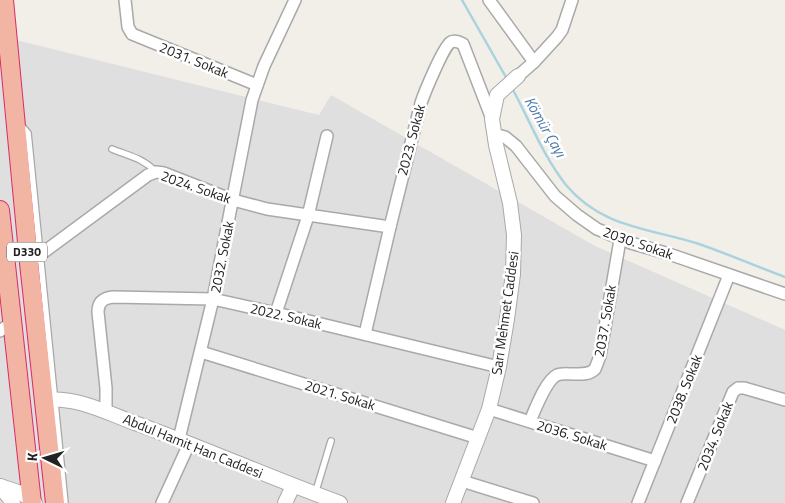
<svg xmlns="http://www.w3.org/2000/svg" width="785" height="503" font-family="'Titillium Web',sans-serif">
  <style>
    .residential { fill: #e0dfdf }
    .lines { fill: none; stroke-linecap: round; stroke-linejoin: round }
    .stream { stroke: #aad3df; stroke-width: 2.5 }
    .service-casing { stroke: #a9a9a9; stroke-width: 8 }
    .minor-casing { stroke: #a9a9a9; stroke-width: 14 }
    .tertiary-casing { stroke: #a9a9a9; stroke-width: 16 }
    .trunk-casing { stroke: #dc2a67; stroke-width: 20 }
    .service { stroke: #fff; stroke-width: 5.5 }
    .minor { stroke: #fff; stroke-width: 11 }
    .tertiary { stroke: #fff; stroke-width: 14 }
    .trunk { stroke: #f2b4a3; stroke-width: 18 }
    .labels { text-anchor: middle; stroke-width: 5; stroke-linejoin: round; paint-order: stroke }
    .shield { fill: #fff; stroke: #646464; stroke-width: 1 }
    .shield-label { font-size: 12px; font-weight: bold; fill: #222 }
    .street-label { font-size: 14px; fill: #222; stroke: #fff }
    .water-label { font-size: 15px; font-style: italic; fill: #4a7aab; stroke: #fff }
  </style>
  <rect width="100%" height="100%" fill="#f2efe9"/>
  <polygon class="residential" points="0,36 319,115 331,95 595,246 785,330 785,503 0,503"/>
  <g class="lines">
    <g class="stream">
      <polyline points="462,0 507,79"/>
      <path d="M512,88C530,121 543,156 566,185C601,227 647,228 696,243C726,253 755,266 785,277"/>
    </g>
    <g class="service-casing">
      <g id="service">
        <polyline points="21,125 28,133 65,503"/>
        <path d="M112,149C129,156 143,158 156,172"/>
        <polyline points="315,494 331,441"/>
      </g>
    </g>
    <g class="minor-casing">
      <g id="minor">
        <polyline points="125,0 128,27 132,34 257,85"/>
        <polyline points="489,0 534,62 518,76"/>
        <polyline points="534,62 557,37 562,30 572,0"/>
        <polyline points="494,134 505,137 516,146 555,196 577,215 597,229 631,243 669,254 785,294"/>
        <polyline points="29,263 148,175 156,172 164,173 233,200 267,209 390,227"/>
        <polyline points="276,313 308,216 327,136"/>
        <polyline points="0,331 12,322"/>
        <path d="M365,334L390,227L421,103C424,94 444,45 451,42C455,40 459,42 463,44L492,119"/>
        <polyline points="201,352 478,438"/>
        <polyline points="489,409 655,461"/>
        <path d="M106,412V388L98,312C98,302 104,298 113,297L213,299L252,100L264,66L295,0"/>
        <path d="M530,421C535,410 546,380 557,375C562,373 568,374 573,374C581,374 589,375 595,369L600,356L620,240"/>
        <polyline points="179,439 213,299 276,313 499,367"/>
        <polyline points="462,481 533,503"/>
        <polyline points="162,503 189,444"/>
        <polyline points="638,503 729,275"/>
        <polyline points="687,503 733,392 738,388 744,388 785,400"/>
      </g>
    </g>
    <g class="tertiary-casing">
      <g id="tertiary">
        <path d="M44,400C76,396 105,412 135,423C204,448 271,478 340,503"/>
        <polyline points="0,486 21,493 35,503"/>
        <polyline points="0,486 13,503"/>
        <polyline points="285,503 293,486"/>
        <polyline points="453,503 489,409 499,367 507,319 513,274 514,235 510,203 496,145 492,119 497,95 518,76"/>
      </g>
    </g>
    <g class="trunk-casing">
      <g id="trunk">
        <polyline points="4,0 29,263 55,503"/>
        <polyline points="0,210 32,503"/>
      </g>
    </g>
    <use href="#service" class="service"/>
    <use href="#minor" class="minor"/>
    <use href="#tertiary" class="tertiary"/>
    <use href="#trunk" class="trunk"/>
  </g>
  <g class="labels">
    <rect class="shield" x="7" y="242.5" width="40" height="19" rx="4"/>
    <g class="shield-label">
      <text x="27" y="256">D330</text>
    </g>
    <g class="street-label">
      <text transform="translate(194 60) rotate(22)" y="5">2031. Sokak</text>
      <text transform="translate(411 140) rotate(-75)" y="5">2023. Sokak</text>
      <text transform="translate(196 187) rotate(19)" y="5">2024. Sokak</text>
      <text transform="translate(638 243) rotate(19)" y="5">2030. Sokak</text>
      <text transform="translate(222 257) rotate(-79)" y="5">2032. Sokak</text>
      <text transform="translate(505 313) rotate(-82)" y="5">Sarı Mehmet Caddesi</text>
      <text transform="translate(286 316) rotate(13)" y="5">2022. Sokak</text>
      <text transform="translate(605 321) rotate(-80)" y="5">2037. Sokak</text>
      <text transform="translate(684 389) rotate(-68)" y="5">2038. Sokak</text>
      <text transform="translate(340 395) rotate(17)" y="5">2021. Sokak</text>
      <text transform="translate(572 435) rotate(17)" y="5">2036. Sokak</text>
      <text transform="translate(715 436) rotate(-68)" y="5">2034. Sokak</text>
      <text transform="translate(193 446) rotate(22)" y="5">Abdul Hamit Han Caddesi</text>
    </g>
    <g class="water-label">
      <text transform="translate(545 127) rotate(60)" y="5">Kömür Çayı</text>
    </g>
  </g>
  <g transform="translate(45 458) rotate(275)" stroke="#ffffff" stroke-width="4" paint-order="stroke">
  <path d="M0-4L9 19L0 12L-9 19Z" fill="#222222"/>
  <text y="-8" font-size="14" font-weight="bold" text-anchor="middle" fill="#222222">K</text>
  </g>
</svg>
